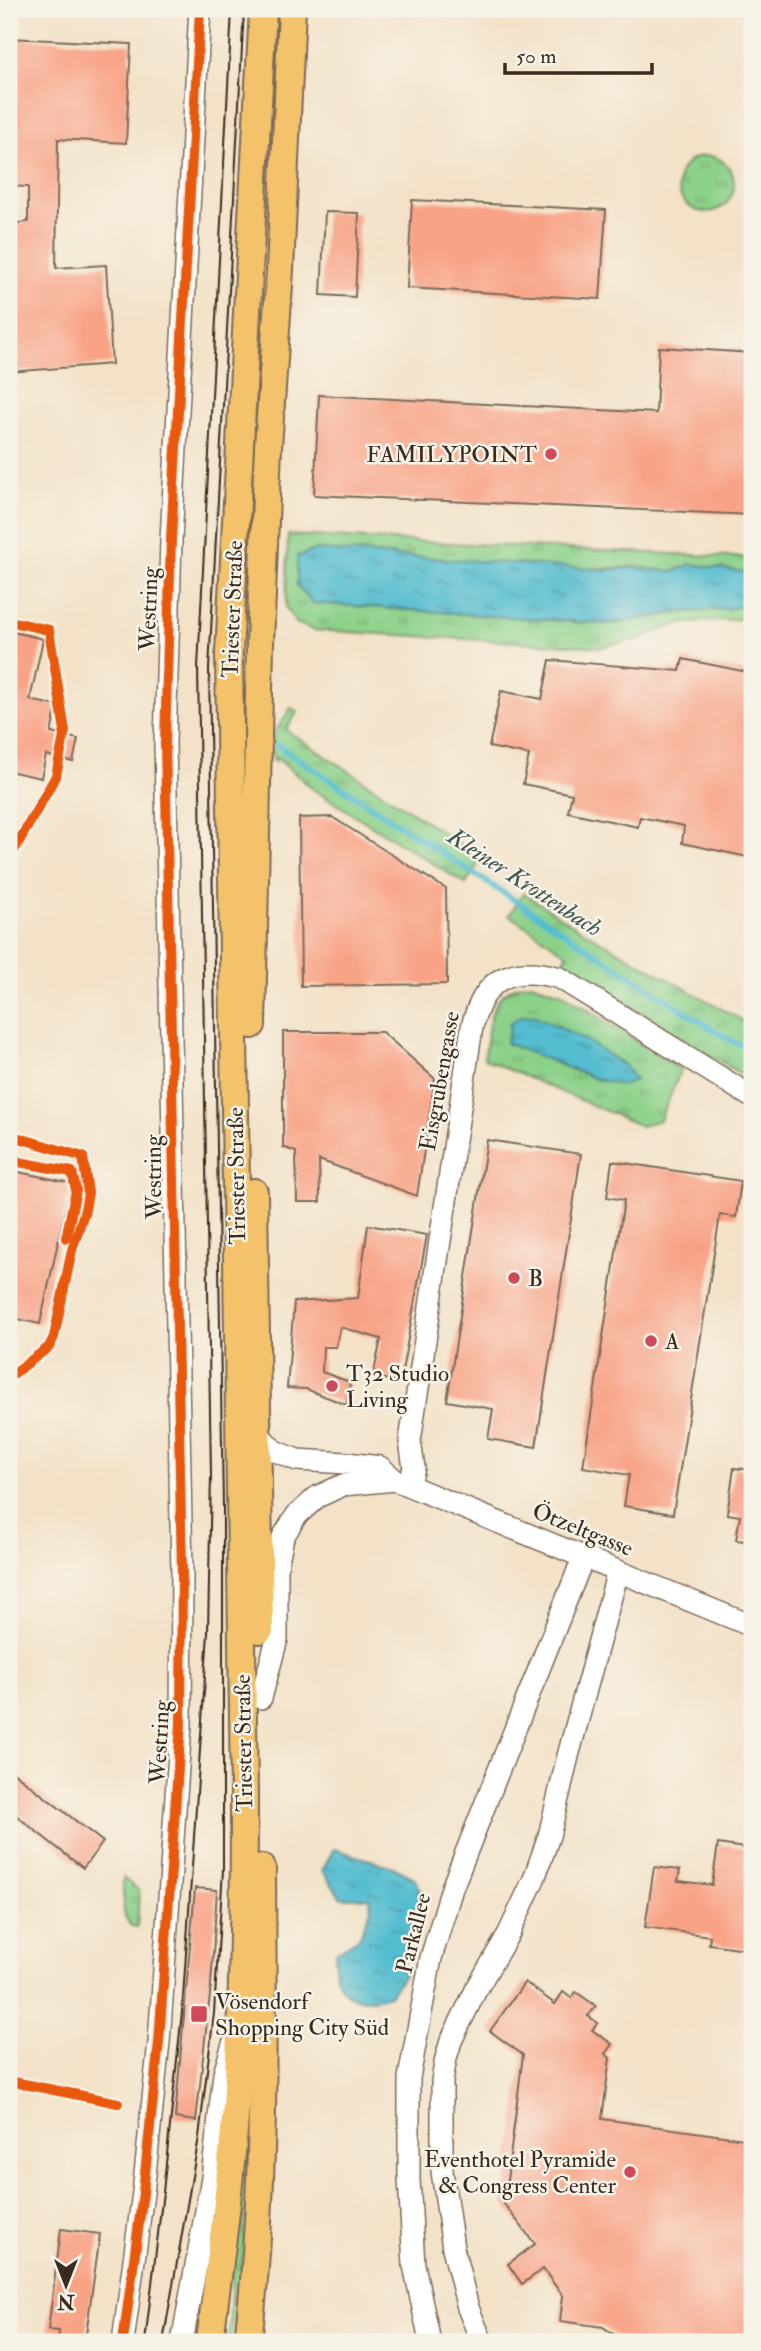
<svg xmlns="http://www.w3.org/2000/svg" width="761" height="2351" font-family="'IM FELL Double Pica',serif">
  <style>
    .grass { fill: url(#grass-tufts); stroke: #647e54; stroke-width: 2; fill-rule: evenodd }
    .water { fill: url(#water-ripples); stroke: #487477; stroke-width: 2 }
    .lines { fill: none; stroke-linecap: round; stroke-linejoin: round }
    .stream { stroke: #54bdd0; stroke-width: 6 }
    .building { fill: #f8a386 }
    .minor-casing { stroke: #7b6a5a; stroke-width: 24 }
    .major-casing { stroke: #7b6a5a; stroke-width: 30 }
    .minor { stroke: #fff; stroke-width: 21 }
    .major { stroke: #f3c26a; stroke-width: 26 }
    .tram { stroke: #3b2a1e; stroke-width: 2 }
    .cycleway-casing { stroke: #f7f3e8; stroke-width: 15 }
    .cycleway { stroke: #e8590c; stroke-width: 10 }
    .poi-dot { fill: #d1495b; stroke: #f7f3e8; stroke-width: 2.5 }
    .labels { text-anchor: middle; stroke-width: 5; stroke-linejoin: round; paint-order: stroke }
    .poi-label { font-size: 23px; fill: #3b2a1e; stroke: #f7f3e8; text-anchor: start }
    .street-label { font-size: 23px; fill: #3b2a1e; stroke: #f7f3e8 }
    .water-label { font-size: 24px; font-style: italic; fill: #425653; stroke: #f7f3e8 }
  </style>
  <defs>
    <pattern id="grass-tufts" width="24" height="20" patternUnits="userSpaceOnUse" patternTransform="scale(1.75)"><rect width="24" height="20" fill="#8cd18a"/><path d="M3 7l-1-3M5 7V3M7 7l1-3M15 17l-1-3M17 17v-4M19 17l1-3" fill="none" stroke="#74aa70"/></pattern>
    <pattern id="water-ripples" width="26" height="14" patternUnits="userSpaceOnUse" patternTransform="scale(1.75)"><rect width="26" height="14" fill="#54bdd0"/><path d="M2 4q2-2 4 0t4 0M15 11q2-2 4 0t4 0" fill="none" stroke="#479aa8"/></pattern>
  </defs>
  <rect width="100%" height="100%" fill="#f7f3e8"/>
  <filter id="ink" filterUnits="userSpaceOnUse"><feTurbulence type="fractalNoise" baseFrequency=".0143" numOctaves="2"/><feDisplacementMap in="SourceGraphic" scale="14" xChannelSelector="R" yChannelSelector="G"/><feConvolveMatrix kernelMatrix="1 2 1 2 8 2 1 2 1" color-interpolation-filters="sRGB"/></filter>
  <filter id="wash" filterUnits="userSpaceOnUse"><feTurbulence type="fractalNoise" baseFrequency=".00686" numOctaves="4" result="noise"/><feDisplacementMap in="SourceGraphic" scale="28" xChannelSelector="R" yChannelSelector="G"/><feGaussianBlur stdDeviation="1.57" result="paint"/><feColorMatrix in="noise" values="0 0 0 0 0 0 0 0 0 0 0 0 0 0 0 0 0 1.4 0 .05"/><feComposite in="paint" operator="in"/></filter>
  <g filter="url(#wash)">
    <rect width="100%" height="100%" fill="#f3e2c8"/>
    <g class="grass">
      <circle cx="706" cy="184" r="28"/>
      <polygon points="288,535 752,558 752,573 690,564 674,572 635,567 297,585 314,603 607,624 680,612 731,608 750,603 752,598 752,618 677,624 638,639 602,647 313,630 296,623 286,607"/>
      <polygon points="291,708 297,712 286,730 482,858 466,884 314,790 276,757 275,762 272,758 273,735"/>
      <polygon points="524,893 576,927 752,1026 752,1081 569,968 563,962 568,954 509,915"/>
      <path d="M531,983L562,993L681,1070L660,1120L641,1126L484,1059C490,1024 487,988 531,983ZM507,1043L606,1055L625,1066L596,1079Z"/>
      <polygon points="123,1878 139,1891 137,1928 130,1925 125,1916 123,1904"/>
      <polygon points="247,2173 246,2214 236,2342 229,2342 232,2267 242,2182 244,2174"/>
    </g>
    <g class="water">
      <polygon points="316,550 610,570 635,567 674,572 690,564 752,573 751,603 731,608 680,612 607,624 313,603 297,585 297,556"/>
      <polygon points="524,1015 536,1016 586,1040 625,1066 635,1080 621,1085 596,1079 506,1043 511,1022"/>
      <path d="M334,1849L393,1867L416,1879L422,1897L415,1926L401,1966L407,1970L390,1995C352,2006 331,1994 336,1952L359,1938L371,1909L370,1898H341L322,1870Z"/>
    </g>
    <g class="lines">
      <polyline class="stream" points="277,745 715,1031 752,1052"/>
    </g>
    <g id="blocks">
      <g class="building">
        <polygon points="9,38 131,44 126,143 58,139 56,268 106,265 112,364 9,372 9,224 28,222 28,187 9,186"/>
        <polygon points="412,200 606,210 600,299 407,288"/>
        <polygon points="325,212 359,213 355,297 321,295"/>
        <polygon points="659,347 752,353 752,515 314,495 319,395 656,413"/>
        <polygon points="9,631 43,639 30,700 57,706 51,733 78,739 73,762 46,755 41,778 9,771"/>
        <polygon points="683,659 752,673 752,858 682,843 684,826 640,817 638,827 568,812 572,794 523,784 529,755 489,747 501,691 542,699 550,660 680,671"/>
        <polygon points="332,817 446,889 447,984 301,986 299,818"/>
        <polygon points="283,1032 382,1032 435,1079 417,1196 319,1160 320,1202 297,1202 296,1152 283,1147"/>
        <polygon points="487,1140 581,1154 536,1447 488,1439 493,1409 447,1401"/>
        <polygon points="612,1161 741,1181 736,1217 720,1215 673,1514 624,1506 629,1475 583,1467 624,1200 607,1197"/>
        <polygon points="9,1170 71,1183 40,1324 9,1317"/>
        <polygon points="368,1225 427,1235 400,1382 373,1377 381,1339 340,1327 336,1347 323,1347 322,1372 350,1382 347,1405 306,1389 287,1388 294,1302 358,1298"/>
        <polygon points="734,1468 752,1470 752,1542 736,1540 740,1516 727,1514"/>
        <polygon points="9,1769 103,1842 83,1868 9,1810"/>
        <polygon points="718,1844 751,1849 745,1890 752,1891 752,1950 709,1944 710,1936 645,1927 654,1867 680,1870 678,1881 712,1885"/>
        <polygon points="195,1888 217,1890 211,1985 196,2121 175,2118"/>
        <polygon points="525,1982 555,2004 563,1992 571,1998 576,1992 596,2006 588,2016 598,2023 592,2030 612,2044 605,2054 610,2058 602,2119 752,2140 752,2342 635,2342 613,2334 603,2327 560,2321 563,2296 543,2269 522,2284 508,2264 535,2244 504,2204 523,2055 490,2031"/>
        <polygon points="61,2229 100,2234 86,2335 84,2335 83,2342 58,2342 59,2331 48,2330"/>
      </g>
    </g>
  </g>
  <g filter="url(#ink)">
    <use href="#blocks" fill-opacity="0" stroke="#7b6a5a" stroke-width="2"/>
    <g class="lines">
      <g class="minor-casing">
        <g id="minor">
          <polyline points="258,1434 273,1450 297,1460 347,1463 380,1467 395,1480 752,1626"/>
          <path d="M409,1485L414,1468L410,1441L472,1027C484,976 512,965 560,978L752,1097"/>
          <polyline points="261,1698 277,1639 277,1566 283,1537 296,1516 317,1497 343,1485 395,1480"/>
          <polyline points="123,2342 143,2193 159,2042 181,1724 182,1572 165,743 171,540 200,9"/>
          <polyline points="182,2342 212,2178 224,2074 233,2044"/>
          <polyline points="430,2342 414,2265 409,2179 409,2078 431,1958 452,1888 583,1558"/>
          <polyline points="482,2342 468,2308 453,2248 442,2171 442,2081 446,2058 451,2041 476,1990 509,1933 534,1879 549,1836 568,1756 618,1571"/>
        </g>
      </g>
      <g class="major-casing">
        <g id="major">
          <polyline points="252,1025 260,644 268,447 280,270 292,9"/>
          <polyline points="254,1192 260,1630"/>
          <path d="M210,2342C216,2289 224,2236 229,2183C243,2054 244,1924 244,1794L229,654L263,9"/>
          <path d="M248,2342C266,2184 263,2026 262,1868"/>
        </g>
      </g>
      <use href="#minor" class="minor"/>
      <use href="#major" class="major"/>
      <g class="tram">
        <polyline points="145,2342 163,2192 182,2012 208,1633 211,1474 198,667 232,9"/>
        <polyline points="163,2342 199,2137 214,2013 223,1870 223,1506 209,669 244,9"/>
      </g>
      <g class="cycleway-casing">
        <g id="cycleway">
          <polyline points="9,621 49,630 65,731 56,776 9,859"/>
          <polyline points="9,1135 83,1157 88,1193 85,1210 72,1250 54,1337 49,1347 9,1377"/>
          <polyline points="9,1153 19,1162 72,1172 76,1190 66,1238"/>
          <polyline points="9,2081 118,2103"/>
          <polyline points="123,2342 143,2193 159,2042 181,1724 182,1572 165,743 171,540 200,9"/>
        </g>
      </g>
      <use href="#cycleway" class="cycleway"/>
    </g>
  </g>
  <g class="poi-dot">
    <circle cx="551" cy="454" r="7"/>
    <circle cx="514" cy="1278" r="7"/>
    <circle cx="651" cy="1341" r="7"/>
    <circle cx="332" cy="1386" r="7"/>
    <rect x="190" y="2005" width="18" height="18" rx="3.5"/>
    <circle cx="630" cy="2172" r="7"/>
  </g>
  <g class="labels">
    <g class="poi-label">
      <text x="537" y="462" text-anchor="end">FAMILYPOINT</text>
      <text x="528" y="1286">B</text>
      <text x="665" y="1349">A</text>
      <text x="346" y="1381">T32 Studio<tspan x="346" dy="26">Living</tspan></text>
      <text x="215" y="2009">Vösendorf<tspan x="215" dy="26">Shopping City Süd</tspan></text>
      <text x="616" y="2167" text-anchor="end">Eventhotel Pyramide<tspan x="616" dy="26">&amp; Congress Center</tspan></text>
    </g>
    <g class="street-label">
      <text transform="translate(148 609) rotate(-88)" y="8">Westring</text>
      <text transform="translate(232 609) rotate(-88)" y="8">Triester Straße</text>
      <text transform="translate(439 1081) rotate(-80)" y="8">Eisgrubengasse</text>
      <text transform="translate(236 1176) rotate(-91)" y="8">Triester Straße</text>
      <text transform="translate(153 1177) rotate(-91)" y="8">Westring</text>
      <text transform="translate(583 1529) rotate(22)" y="8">Ötzeltgasse</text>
      <text transform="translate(159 1742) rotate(-87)" y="8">Westring</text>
      <text transform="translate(243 1743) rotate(-91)" y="8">Triester Straße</text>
      <text transform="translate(413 1933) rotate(-76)" y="8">Parkallee</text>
    </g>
    <g class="water-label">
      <text transform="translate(525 882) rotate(33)" y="8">Kleiner Krottenbach</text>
    </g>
  </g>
  <rect width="761" height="2351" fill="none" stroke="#f7f3e8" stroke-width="35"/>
  <g transform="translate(66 2285) rotate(180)" stroke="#f7f3e8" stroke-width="5" paint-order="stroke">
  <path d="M0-5L12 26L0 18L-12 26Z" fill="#3b2a1e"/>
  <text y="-10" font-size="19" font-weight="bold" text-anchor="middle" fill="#3b2a1e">N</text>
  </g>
  <path d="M505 63v10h147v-10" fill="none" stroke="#3b2a1e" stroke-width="3.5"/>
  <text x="516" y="63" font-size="21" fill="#3b2a1e" stroke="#f7f3e8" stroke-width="5" paint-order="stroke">50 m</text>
</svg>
